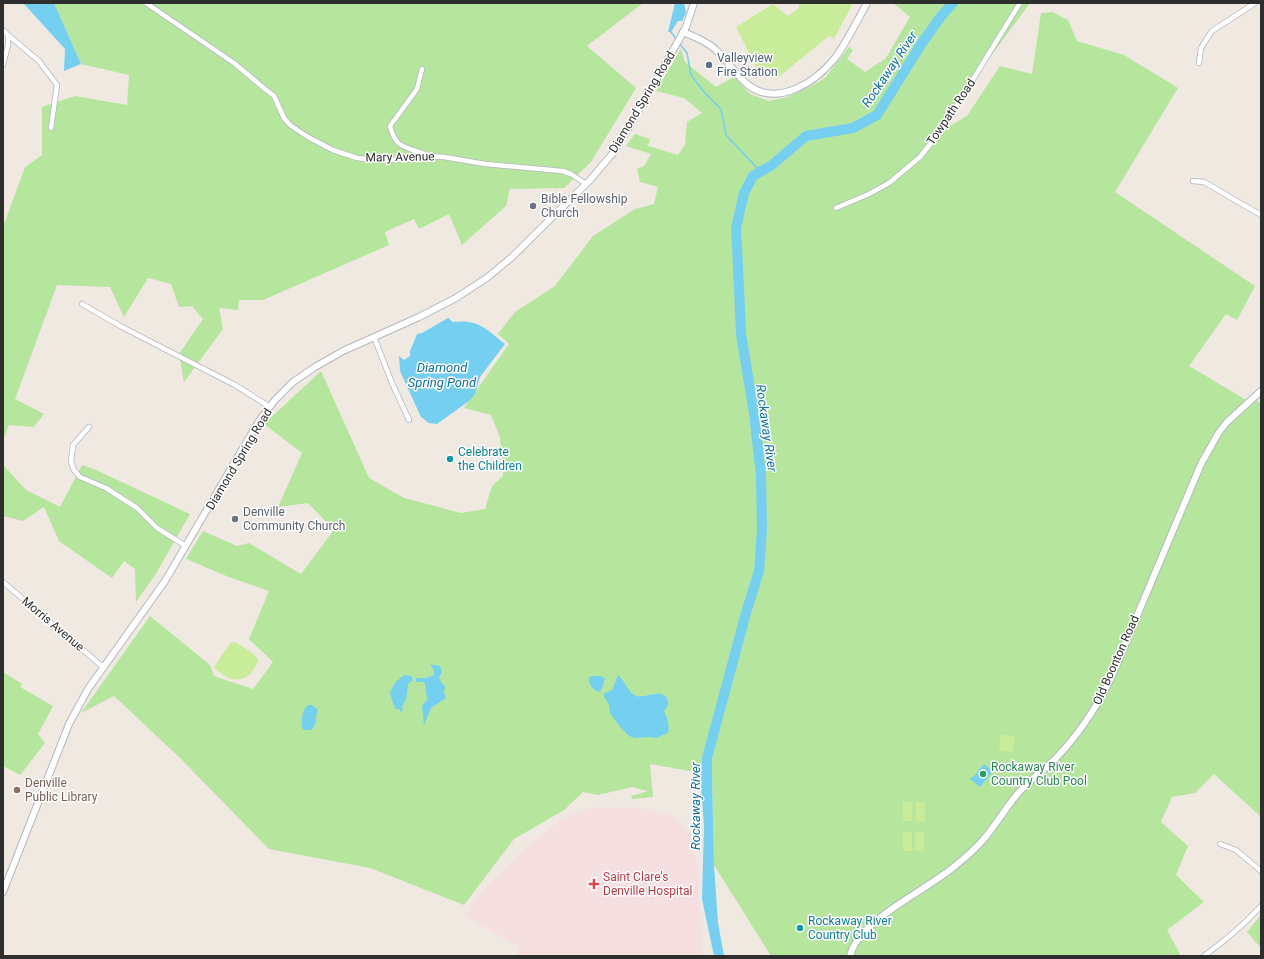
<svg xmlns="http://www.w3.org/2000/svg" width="1264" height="959" font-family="Roboto,sans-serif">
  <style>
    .medical { fill: #f5dfe0 }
    .green { fill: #b6e59e }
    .pitch { fill: #c9ec9a }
    .water { fill: #75cff0 }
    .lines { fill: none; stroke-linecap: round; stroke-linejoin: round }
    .stream { stroke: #75cff0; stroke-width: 1.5 }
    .river { stroke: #75cff0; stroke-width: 10 }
    .street-casing { stroke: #b4b7c1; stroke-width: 6 }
    .secondary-casing { stroke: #b4b7c1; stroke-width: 8 }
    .street { stroke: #fff; stroke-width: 4.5 }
    .secondary { stroke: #fff; stroke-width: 6 }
    .service-dot { fill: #5c6f8a; stroke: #fff; stroke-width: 1.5 }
    .worship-dot { fill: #6b7280; stroke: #fff; stroke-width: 1.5 }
    .culture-dot { fill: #0f9aa8; stroke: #fff; stroke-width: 1.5 }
    .leisure-dot { fill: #2e9e5b; stroke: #fff; stroke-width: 1.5 }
    .education-dot { fill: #8d6e63; stroke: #fff; stroke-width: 1.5 }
    .health-dot { fill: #e0444e; stroke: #fff; stroke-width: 1.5 }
    .labels { text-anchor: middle; stroke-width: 3; stroke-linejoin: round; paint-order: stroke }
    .service-label { font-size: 12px; fill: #4e5e75; stroke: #fff; text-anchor: start }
    .street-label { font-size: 12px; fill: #2e2e2e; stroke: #fff }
    .worship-label { font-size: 12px; fill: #5b616d; stroke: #fff; text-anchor: start }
    .culture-label { font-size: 12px; fill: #0d838f; stroke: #fff; text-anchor: start }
    .leisure-label { font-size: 12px; fill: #27864d; stroke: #fff; text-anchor: start }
    .education-label { font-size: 12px; fill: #785e54; stroke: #fff; text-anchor: start }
    .health-label { font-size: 12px; fill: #be3a42; stroke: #fff; text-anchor: start }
    .water-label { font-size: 13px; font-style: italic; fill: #0d6fa3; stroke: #fff }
  </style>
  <rect width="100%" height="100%" fill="#efe9e1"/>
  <polygon class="medical" points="638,807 673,816 688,830 698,866 702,956 517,956 517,945 465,916 472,902 522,851 562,819 589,808"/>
  <g class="green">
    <polygon points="54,3 643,3 587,46 636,88 591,162 564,188 510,189 506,206 462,245 449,214 419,229 414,219 385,232 389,245 263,300 239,300 238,310 219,308 223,329 184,382 179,354 203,319 192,306 179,307 171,284 148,278 124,317 110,287 57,285 15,399 44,414 34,427 9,425 3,440 3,227 25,167 42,155 42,107 75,96 127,105 129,75 81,64"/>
    <polygon points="893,3 1030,3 930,138 967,116 1000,66 1032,74 1041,13 1052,12 1068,20 1077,41 1124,55 1178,88 1115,192 1255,286 1237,320 1226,314 1189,366 1248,401 1254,398 1261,404 1261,817 1214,774 1195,793 1172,797 1161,822 1188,846 1176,875 1204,902 1167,930 1181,956 771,956 714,865 712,775 650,764 653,797 632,799 631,796 648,791 632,787 598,795 583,792 564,810 514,839 464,905 370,868 269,849 179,757 114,696 81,713 150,616 210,665 214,676 253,689 273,662 249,639 269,591 229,577 186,559 203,531 237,546 249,543 301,574 334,530 308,503 278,507 302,453 264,424 321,371 369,478 404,498 461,513 485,509 492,486 503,476 500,437 491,415 464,408 509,344 498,334 515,312 555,286 593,236 635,209 654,204 658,187 640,182 637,169 644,166 651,154 626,146 635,134 650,139 648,146 678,155 685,145 687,122 702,113 684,98 656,91 681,49 685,62 716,87 734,77 750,94 769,101 787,97 811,86 825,78 849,47 853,50 847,59 865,72 886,58 910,17"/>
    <polygon points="3,465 26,490 60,507 82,465 96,470 190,514 154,577 136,602 135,569 124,561 112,578 59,541 44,507 23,521 3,516"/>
    <polygon points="3,672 22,684 20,687 53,706 38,734 45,743 20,775 3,766"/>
    <polygon points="1261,915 1261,948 1247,932"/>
  </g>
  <g class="pitch">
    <polygon points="799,3 853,3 834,39 829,36 776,79 769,71 760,75 736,27 773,4 788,16 799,8"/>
    <path d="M235,642L254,654L258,660C254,674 242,685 227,677C222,675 218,671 214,667L230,643Z"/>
    <polygon points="1001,734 1015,736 1013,752 999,751"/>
    <rect x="903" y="802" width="9" height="19"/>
    <polygon points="916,802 925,802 925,822 916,821"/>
    <rect x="903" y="832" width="9" height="19"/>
    <rect x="915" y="832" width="9" height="19"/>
  </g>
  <g class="water">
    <polygon points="22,3 54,3 81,64 64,71 65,49 25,5"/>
    <polygon points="675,3 684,3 686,13 682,21 678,21 671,32 668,32"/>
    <path d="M448,318L453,322C479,319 486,329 505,344L480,377L475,394L469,401L437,424L429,423L421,417L400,371L399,356L404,360L410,356V351L417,334L422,333Z"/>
    <polygon points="430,664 440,666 442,672 439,677 441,682 445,686 444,692 446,698 431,708 424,725 422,706 427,700 425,683 423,682 416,682 416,678 426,678 434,675 434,671"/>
    <path d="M405,675L411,676L413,680L408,684L406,700L402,707L403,710L400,712V709H396C394,706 391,697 390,693C393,685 397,679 405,675Z"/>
    <path d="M618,675C624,680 628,691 634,695C644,701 661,686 667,699C669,704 667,708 664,711C667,717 670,726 668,733L656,738L649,737L635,738L629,736L621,728L610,713L609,705L603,694L612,690Z"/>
    <path d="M593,676H600L605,678L602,688L600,692C593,691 588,684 589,677Z"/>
    <path d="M308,705H312L318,710L317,714L316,715C317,721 315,726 311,730H303C300,723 302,710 308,705Z"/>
    <polygon points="984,764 993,771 980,787 970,779 972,777 973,777"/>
    <polygon points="700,774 712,775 714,865 718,923 724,956 714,956 702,899 704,825"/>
  </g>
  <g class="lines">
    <g class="stream">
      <polyline points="671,32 677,40"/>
      <polyline points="679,43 687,53 691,75 704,92 721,109 726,135 760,171"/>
    </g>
    <polyline class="river" points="707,787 707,758 746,613 759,571 762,530 761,476 754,413 741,334 738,265 736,228 744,193 753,176 772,165 806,136 853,128 877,115 922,43 942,15 953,3"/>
    <g class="street-casing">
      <g id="street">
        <polyline points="146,3 234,63 265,89 274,96 284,118 290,125 308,137 333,150 357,158 377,160 421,159 428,156 444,157 485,164 562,171 571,174 586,184"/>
        <polyline points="3,30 8,35 8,45 3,65"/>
        <polyline points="8,35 39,61 57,85 51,128"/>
        <polyline points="1199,63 1201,48 1212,31 1255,3"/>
        <path d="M422,69L417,89L390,126C396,151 409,146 428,156"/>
        <polyline points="1193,181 1204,182 1261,215"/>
        <polyline points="836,208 869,194 889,183 920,157 943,128 1020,3"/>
        <polyline points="82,304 122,327 235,385 270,407"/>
        <polyline points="374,337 392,383 409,420"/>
        <polyline points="89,427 73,445 71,462 74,470 80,477 106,488 123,499 137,508 157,528 186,546"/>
        <polyline points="3,582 103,667"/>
        <polyline points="1220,844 1236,850 1261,871"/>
        <path d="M1204,956C1226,940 1242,927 1261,906"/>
      </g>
    </g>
    <g class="secondary-casing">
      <g id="secondary">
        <path d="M683,32C695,37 708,42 717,51C728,61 736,75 748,85C777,107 815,83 835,58C847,42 857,21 867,3"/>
        <polyline points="3,892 69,724 88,689 165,581 259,421 275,400 293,382 315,367 343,351 419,317 456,298 488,277 512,257 590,180 613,153 626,132 680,38 686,27 694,3"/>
        <path d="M850,956C859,919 928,890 956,865C965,858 975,849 983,840C996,825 1006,807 1019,792C1031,779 1045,769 1057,757C1079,734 1096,708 1110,680L1201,464L1219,432L1227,422L1261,391"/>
      </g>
    </g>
    <use href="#street" class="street"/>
    <use href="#secondary" class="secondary"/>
  </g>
  <circle class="service-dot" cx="709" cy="65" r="4"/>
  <g class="worship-dot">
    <circle cx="533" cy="206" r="4"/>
    <circle cx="235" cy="519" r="4"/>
  </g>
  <g class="culture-dot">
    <circle cx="450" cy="459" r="4"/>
    <circle cx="800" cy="928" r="4"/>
  </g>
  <circle class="leisure-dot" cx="983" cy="774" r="4"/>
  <circle class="education-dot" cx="17" cy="790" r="4"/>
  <path class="health-dot" d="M592 878h4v4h4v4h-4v4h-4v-4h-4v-4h4z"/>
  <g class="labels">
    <g class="service-label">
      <text x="717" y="62">Valleyview<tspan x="717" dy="14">Fire Station</tspan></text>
    </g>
    <g class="street-label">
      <text transform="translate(642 102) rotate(-59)" y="4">Diamond Spring Road</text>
      <text transform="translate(951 112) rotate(-56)" y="4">Towpath Road</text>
      <text transform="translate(400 157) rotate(-1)" y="4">Mary Avenue</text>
      <text transform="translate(239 459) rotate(-59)" y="4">Diamond Spring Road</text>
      <text transform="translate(53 624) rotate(40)" y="4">Morris Avenue</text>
      <text transform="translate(1116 660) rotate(-66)" y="4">Old Boonton Road</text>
    </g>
    <g class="worship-label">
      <text x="541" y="203">Bible Fellowship<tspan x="541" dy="14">Church</tspan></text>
      <text x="243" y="516">Denville<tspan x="243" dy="14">Community Church</tspan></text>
    </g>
    <g class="culture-label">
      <text x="458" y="456">Celebrate<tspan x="458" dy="14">the Children</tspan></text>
      <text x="808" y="925">Rockaway River<tspan x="808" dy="14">Country Club</tspan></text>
    </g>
    <g class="leisure-label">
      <text x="991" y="771">Rockaway River<tspan x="991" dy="14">Country Club Pool</tspan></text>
    </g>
    <g class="education-label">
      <text x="25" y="787">Denville<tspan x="25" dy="14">Public Library</tspan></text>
    </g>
    <g class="health-label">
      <text x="603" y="881">Saint Clare's<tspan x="603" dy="14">Denville Hospital</tspan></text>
    </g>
    <g class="water-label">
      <text transform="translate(889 69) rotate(-56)" y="5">Rockaway River</text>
      <text x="442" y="372">Diamond<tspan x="442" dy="15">Spring Pond</tspan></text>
      <text transform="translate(767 428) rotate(82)" y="5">Rockaway River</text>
      <text transform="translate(695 806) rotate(-90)" y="5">Rockaway River</text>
    </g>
  </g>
  <rect width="1264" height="959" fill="none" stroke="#2e2e2e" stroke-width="8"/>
</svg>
